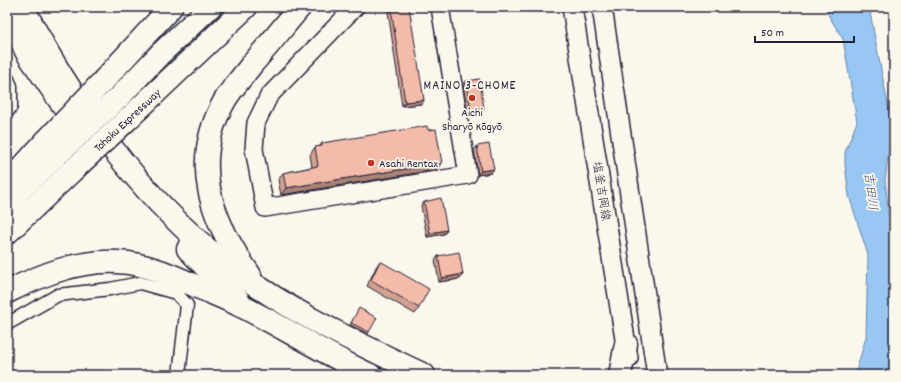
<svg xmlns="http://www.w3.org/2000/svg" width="901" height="382" font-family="Dekko,'Klee One',sans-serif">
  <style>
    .water { fill: #97c7f2; stroke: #6885a9 }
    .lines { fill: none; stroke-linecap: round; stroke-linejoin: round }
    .street-casing { stroke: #22223b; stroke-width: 15 }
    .secondary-casing { stroke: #22223b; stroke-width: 20 }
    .primary-casing { stroke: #22223b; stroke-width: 22 }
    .highway-casing { stroke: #22223b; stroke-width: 25 }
    .street { stroke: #fbf7ec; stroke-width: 12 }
    .secondary { stroke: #fbf7ec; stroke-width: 17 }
    .primary { stroke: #fbf7ec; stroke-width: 19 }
    .highway { stroke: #fbf7ec; stroke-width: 22 }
    .highway-bridge-casing { stroke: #22223b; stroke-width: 25; stroke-linecap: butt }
    .highway-bridge { stroke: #fbf7ec; stroke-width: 22 }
    .wall { fill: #d1a191; stroke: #22223b }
    .shaded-wall { fill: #aa8376; stroke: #22223b }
    .building { fill: #f3bba9; stroke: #22223b }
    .poi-dot { fill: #c8321e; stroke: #fbf7ec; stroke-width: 1.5 }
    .labels { text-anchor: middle; stroke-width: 3.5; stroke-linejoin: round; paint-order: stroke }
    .poi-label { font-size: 12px; fill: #22223b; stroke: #fbf7ec }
    .street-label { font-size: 12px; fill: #22223b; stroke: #fbf7ec }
    .neighbourhood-label { font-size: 13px; letter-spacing: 1px; fill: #22223b; stroke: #fbf7ec }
    .water-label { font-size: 13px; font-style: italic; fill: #455472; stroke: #fbf7ec }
  </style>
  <rect width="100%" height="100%" fill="#fbf7ec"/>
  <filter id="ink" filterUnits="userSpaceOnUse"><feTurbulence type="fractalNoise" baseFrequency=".025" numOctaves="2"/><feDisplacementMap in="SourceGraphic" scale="8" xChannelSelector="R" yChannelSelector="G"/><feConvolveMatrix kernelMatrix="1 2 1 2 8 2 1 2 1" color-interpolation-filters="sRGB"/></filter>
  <g filter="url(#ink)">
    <polygon class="water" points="824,7 869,7 892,126 885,180 890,223 894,227 894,375 855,375 866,337 868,255 849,196 845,165 845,152 857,122 843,39 830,18"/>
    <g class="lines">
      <g class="street-casing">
        <g id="street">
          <polyline points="7,77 11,86 11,107 7,112"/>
          <polyline points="7,324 58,295 110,289 140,283 176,293 187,305 179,375"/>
        </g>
      </g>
      <g class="secondary-casing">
        <polyline id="secondary" points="355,7 269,96 256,123 254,149 265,208 468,175 440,7"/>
      </g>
      <g class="primary-casing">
        <g id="primary">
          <polyline points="572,7 628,358"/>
          <polyline points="602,7 657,375"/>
        </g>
      </g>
      <g class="highway-casing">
        <g id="highway">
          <path d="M23,7C70,100 140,196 222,261C283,309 355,342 424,375"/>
          <polyline points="7,10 27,53 69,114"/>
          <polyline points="104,80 171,7"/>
          <polyline points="117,99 160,54 210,7"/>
          <polyline points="130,117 246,7"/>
          <polyline points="8,183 47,140"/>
          <polyline points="7,203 59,153"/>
          <polyline points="7,233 72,171"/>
          <polyline points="188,249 238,300"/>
          <path d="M250,275C211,220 189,163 225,100C233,87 244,75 253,63C269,45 284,26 300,7"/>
          <path d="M7,292C41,275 78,260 117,262C146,263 174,276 200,288C216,295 232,301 247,309C289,331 328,355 370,375"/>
          <polyline points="620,375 626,344"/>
        </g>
      </g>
      <use href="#street" class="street"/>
      <use href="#secondary" class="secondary"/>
      <use href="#primary" class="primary"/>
      <use href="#highway" class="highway"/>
      <g class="highway-bridge-casing">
        <g id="highway-bridge">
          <polyline points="47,140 104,80"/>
          <polyline points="59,153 117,99"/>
          <polyline points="72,171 130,117"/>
        </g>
      </g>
      <use href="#highway-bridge" class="highway-bridge"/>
    </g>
    <g class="wall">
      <polygon points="391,8 422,104 402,106 388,12"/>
      <polygon points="466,81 481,113 468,114 463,85"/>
      <polygon points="428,130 442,163 436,170 281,195 278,180 283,173 312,167 310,155 315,147 319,147 322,143"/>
      <polygon points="477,146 491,173 478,175 474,150"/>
      <polygon points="424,202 447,230 444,234 427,237 421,206"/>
      <polygon points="438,256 463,274 460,279 439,282 435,260"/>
      <polygon points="380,261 419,308 415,314 367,286 376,267"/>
      <polygon points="358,311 369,332 368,334 350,325"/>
    </g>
    <g class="shaded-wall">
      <polygon points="452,7 461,7 450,9"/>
      <polygon points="424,100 422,104 402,106 405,102"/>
      <polygon points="484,109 481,113 468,114 471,110"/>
      <polygon points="442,163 436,170 281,195 286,188"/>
      <polygon points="494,169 491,173 478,175 481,171"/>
      <polygon points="447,230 444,234 427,237 430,233"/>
      <polygon points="463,274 460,279 439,282 442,278"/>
    </g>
    <g class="building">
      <polygon points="397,7 409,7 424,100 405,102 391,8"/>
      <polygon points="480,79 484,109 471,110 466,81"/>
      <polygon points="427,126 428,130 436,129 442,163 286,188 283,173 318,166 315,147 322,146 322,143"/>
      <polygon points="489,144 494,169 481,171 477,146"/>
      <polygon points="441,198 447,230 430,233 424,202"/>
      <polygon points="459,252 463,274 442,278 438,256"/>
      <polygon points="380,261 429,289 419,308 371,280"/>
      <polygon points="359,308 377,318 369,332 351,323"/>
    </g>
  </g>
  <g class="poi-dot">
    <circle cx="472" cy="98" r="4"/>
    <circle cx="371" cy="163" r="4"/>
  </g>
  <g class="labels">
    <g class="poi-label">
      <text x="472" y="116">Aichi<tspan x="472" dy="14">Sharyō Kōgyō</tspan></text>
      <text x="379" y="167" text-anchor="start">Asahi Rentax</text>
    </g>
    <g class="street-label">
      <text transform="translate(127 120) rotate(-43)" y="4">Tohoku Expressway</text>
      <text transform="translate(602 191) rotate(81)" y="4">塩釜吉岡線</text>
    </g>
    <g class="neighbourhood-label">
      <text x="470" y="89">MAINO 3-CHOME</text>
    </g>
    <g class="water-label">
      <text transform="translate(872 191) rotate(83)" y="5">吉田川</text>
    </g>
  </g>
  <rect width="901" height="382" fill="none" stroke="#fbf7ec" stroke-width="24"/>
  <rect x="12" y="12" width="877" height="358" fill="none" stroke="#22223b" stroke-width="1.5" filter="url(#ink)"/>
  <path d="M755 36v6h99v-6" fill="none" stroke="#22223b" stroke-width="2"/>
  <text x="761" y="36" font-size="12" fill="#22223b" stroke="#fbf7ec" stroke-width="3" paint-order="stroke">50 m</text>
</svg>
